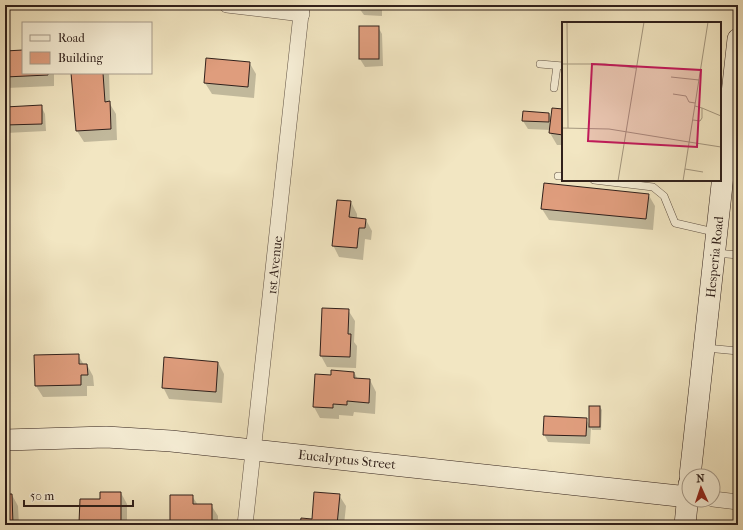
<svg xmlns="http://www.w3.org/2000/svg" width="743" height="530" font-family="'IM FELL French Canon',serif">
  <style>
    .shadow { fill: #0003 }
    .building { fill: #df9d7d; stroke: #30201b }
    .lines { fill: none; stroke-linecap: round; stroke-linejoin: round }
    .lane-casing { stroke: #605245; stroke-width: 8 }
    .street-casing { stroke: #605245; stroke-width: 16 }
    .secondary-casing { stroke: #30201b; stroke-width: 22 }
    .lane { stroke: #f7efd7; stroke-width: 7 }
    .street { stroke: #f7efd7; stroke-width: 15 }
    .secondary { stroke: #f7efd7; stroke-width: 21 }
    .labels { text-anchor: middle; stroke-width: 3; stroke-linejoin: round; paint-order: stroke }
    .street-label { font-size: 13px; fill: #30201b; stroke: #f7efd7 }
    .inset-road { fill: none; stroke: #a4977f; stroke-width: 1 }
    .view { fill: #c2185b; fill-opacity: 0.15; stroke: #c2185b; stroke-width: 2 }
    .inset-edge { fill: none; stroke: #30201b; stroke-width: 2 }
  </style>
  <rect width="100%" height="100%" fill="#f2e6c2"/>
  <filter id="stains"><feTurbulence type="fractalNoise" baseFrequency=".005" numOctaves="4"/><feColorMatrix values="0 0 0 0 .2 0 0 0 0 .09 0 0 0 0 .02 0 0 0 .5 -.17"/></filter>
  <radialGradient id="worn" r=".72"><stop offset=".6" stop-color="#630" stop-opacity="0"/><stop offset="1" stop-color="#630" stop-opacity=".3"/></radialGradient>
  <g class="shadow">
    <polygon points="360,5 382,5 382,16 364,15 359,8"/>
    <polygon points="360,27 378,27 382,34 383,66 365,67 360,59"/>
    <polygon points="23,51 23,73 54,73 54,86 6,88 5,52"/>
    <polygon points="249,62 256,74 254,98 212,94 205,83"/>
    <polygon points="72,73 109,73 110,104 116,114 117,140 84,142 77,131"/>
    <polygon points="41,106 45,114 46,131 6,133 5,131 5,108"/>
    <polygon points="563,110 563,145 557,145 550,133 551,130 528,129 523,121 549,113 552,119"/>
    <polygon points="648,194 655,206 653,230 549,220 542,209"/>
    <polygon points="351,202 357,214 357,219 366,220 372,231 371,240 365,239 363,260 339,257 333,245"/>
    <polygon points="348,310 355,321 354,342 357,346 356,368 327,367 321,356"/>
    <polygon points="78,355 84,365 87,365 93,376 94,386 87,386 87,396 43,397 36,386 35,356"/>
    <polygon points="218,362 224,374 222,403 169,399 163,387"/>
    <polygon points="354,372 358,380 370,380 376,392 375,414 354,412 353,416 339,415 339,419 320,418 314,407 332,376"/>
    <polygon points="600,407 602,410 601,430 592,430 591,428 590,444 548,442 544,434 586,419 590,426"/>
    <polygon points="121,493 127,504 127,525 82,525 80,523 101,500"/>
    <polygon points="5,495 12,495 18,506 19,525 5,525"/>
    <polygon points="339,495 346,506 344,525 301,525 313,520"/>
    <polygon points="192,496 198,505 211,505 218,516 218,525 171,525"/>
  </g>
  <g class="building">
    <polygon points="359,5 378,5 378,8 358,8"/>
    <rect x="359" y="26" width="20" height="33"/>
    <polygon points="23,50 23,73 48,73 48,75 5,77 5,51"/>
    <polygon points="206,58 250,62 248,87 204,83"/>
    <polygon points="71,73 103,73 105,102 110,101 111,129 76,131"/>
    <polygon points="42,105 42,124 5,125 5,107"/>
    <polygon points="552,108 563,109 563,135 549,133"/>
    <polygon points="523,111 549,113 549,122 522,121"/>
    <polygon points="544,183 649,194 646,219 541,209"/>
    <polygon points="337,200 351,201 349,217 366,219 365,228 359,228 357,248 332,246"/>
    <polygon points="322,308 349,309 348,334 351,334 350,357 320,356"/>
    <polygon points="79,354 79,364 87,364 88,375 81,375 81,385 35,386 34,355"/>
    <polygon points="164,357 218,362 216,392 162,388"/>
    <polygon points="331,370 354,372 354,378 370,379 369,403 347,401 347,405 333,404 333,408 313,407 315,374 331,375"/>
    <rect x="589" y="406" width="11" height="21"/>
    <polygon points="544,416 587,418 586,436 543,435"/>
    <polygon points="100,492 121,492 121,525 87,525 87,523 79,523 80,499 100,499"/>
    <polygon points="314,492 340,494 337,525 300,525 301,518 312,519"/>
    <polygon points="5,494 12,494 13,525 5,525"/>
    <polygon points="170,495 193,495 193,504 212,504 212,525 170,525"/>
  </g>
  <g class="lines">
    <g class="lane-casing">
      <g id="lane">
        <polyline points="540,64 563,66"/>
        <polyline points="554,88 557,66"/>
        <polyline points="558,176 563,176"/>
        <polyline points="594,180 653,187 664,196 675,223 714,232"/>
        <polyline points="716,253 738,255"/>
        <polyline points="706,348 738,351"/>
      </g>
    </g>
    <g class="street-casing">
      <g id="street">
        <polyline points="227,5 302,14"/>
        <polyline points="713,499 738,502"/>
        <polyline points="245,525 302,5"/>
      </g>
    </g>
    <g class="secondary-casing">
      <g id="secondary">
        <polyline points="5,440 106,437 171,441 688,497"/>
        <polyline points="690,476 738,39"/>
        <polyline points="685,525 689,484"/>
      </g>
    </g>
    <use href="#lane" class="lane"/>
    <use href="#street" class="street"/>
    <use href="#secondary" class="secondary"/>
  </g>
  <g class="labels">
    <g class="street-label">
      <text transform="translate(714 257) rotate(-84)" y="5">Hesperia Road</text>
      <text transform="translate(274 265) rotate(-84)" y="5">1st Avenue</text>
      <text transform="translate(347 459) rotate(6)" y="5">Eucalyptus Street</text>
    </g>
  </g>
  <g transform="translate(562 22)">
    <rect width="159" height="159" fill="#f2e6c2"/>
    <path class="inset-road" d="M5,0L6,106M0,42H43L74,46M109,55L137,58M111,72L124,74L127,80L133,81M140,86L159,94M131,98L138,99L140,96V86L133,84M0,106L47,107L127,120M127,120L159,125M123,147L141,150M56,159L82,0M121,159L146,0"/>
    <path class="view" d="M30,42L139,48L135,125L26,119Z"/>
    <rect width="159" height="159" class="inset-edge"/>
  </g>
  <rect width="743" height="530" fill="none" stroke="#f2e6c2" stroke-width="20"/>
  <rect x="6" y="6" width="731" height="518" fill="none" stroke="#30201b" stroke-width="2"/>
  <rect x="10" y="10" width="723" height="510" fill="none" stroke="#30201b"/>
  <rect x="22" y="22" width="130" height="52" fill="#f7efd7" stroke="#a79c8c"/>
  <rect x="30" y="35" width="20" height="6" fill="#f7efd7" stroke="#a79c8c"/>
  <text x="58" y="42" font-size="12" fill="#30201b">Road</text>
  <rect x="30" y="52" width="20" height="12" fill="#df9d7d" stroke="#a79c8c"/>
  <text x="58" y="62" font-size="12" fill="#30201b">Building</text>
  <g transform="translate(701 488) rotate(357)"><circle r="19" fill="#f7efd7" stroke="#a79c8c"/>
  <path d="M0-3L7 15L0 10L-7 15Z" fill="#8f2418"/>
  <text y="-6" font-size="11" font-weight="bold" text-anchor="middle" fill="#30201b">N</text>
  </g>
  <path d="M24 500v6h109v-6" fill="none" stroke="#30201b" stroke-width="2"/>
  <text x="30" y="500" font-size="12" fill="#30201b" stroke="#f7efd7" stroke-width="3" paint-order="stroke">50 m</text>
  <rect width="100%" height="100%" filter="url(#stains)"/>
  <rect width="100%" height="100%" fill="url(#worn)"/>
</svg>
